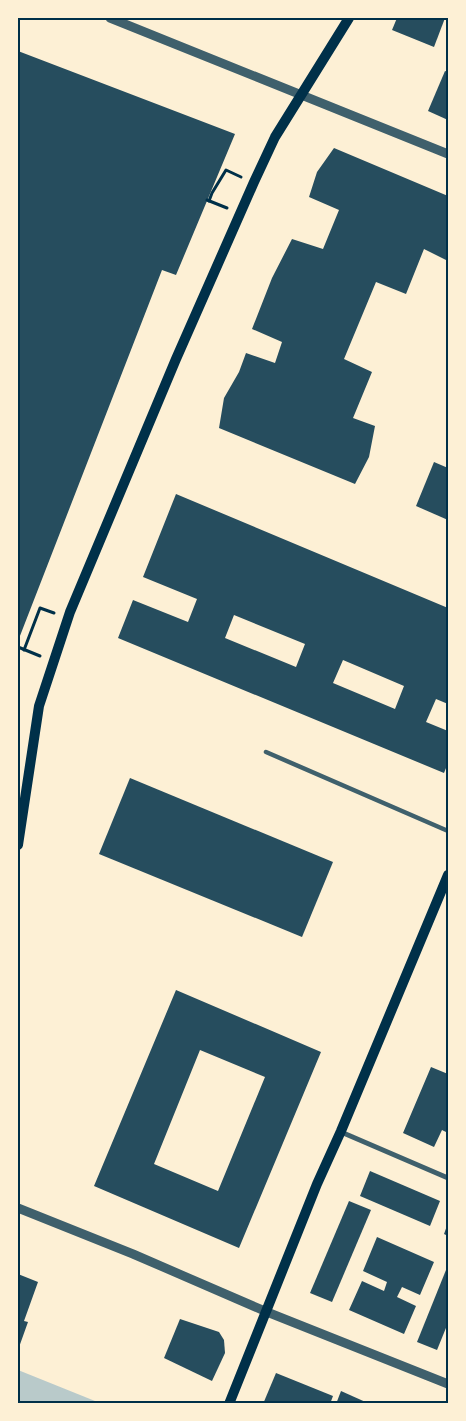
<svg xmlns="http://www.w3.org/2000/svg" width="466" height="1421" font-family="Overpass,sans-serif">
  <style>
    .green { fill: #b9caca }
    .building { fill: #264d5e; fill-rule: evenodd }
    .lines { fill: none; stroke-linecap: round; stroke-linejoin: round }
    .path { stroke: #003049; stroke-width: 3 }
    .pedestrian { stroke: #3f606c; stroke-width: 4.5 }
    .minor { stroke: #3f606c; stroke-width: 5 }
    .tertiary { stroke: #3f606c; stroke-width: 9 }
    .secondary { stroke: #003049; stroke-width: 10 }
    .neatline { fill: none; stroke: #003049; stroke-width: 2 }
  </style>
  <rect width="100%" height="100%" fill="#fdf0d5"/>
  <polygon class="green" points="18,1370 100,1403 18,1403"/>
  <g class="building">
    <polygon points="397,18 445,18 434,47 392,30"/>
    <polygon points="18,51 235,134 176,275 162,270 18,641"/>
    <polygon points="445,71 448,72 448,120 428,111"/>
    <polygon points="334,148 448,196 448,261 424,249 406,294 376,282 344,359 372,372 353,418 375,426 369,457 355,484 219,428 224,398 239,372 246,353 275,363 282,342 252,329 272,278 292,239 323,249 339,210 309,197 317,172"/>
    <polygon points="434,462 448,468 448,520 416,506"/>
    <path d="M176,494L448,608V704L436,699L426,722L448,731V763L444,773L118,638L133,600L188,622L197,599L143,577ZM234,615L305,644L296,667L225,638ZM343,660L404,686L395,709L333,683Z"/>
    <polygon points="130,778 333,862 302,937 99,854"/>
    <path d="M176,990L321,1052L239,1248L94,1186ZM200,1050L265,1077L218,1191L154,1164Z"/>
    <polygon points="431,1067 448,1074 448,1133 442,1130 434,1147 403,1133"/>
    <polygon points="370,1171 440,1201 430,1226 360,1196"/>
    <polygon points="349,1201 371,1210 332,1302 310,1293"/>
    <polygon points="448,1223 448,1236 444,1234"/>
    <polygon points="377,1237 434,1262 420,1295 402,1287 397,1297 416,1306 404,1334 349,1310 362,1281 384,1291 387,1282 363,1271"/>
    <polygon points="448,1265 448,1323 437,1350 417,1342"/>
    <polygon points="18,1274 38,1282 24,1321 28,1322 18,1350"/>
    <polygon points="180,1319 219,1332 224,1340 225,1353 212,1381 164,1358"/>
    <polygon points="276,1373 333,1396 330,1404 263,1404"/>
    <polygon points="341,1391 370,1404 336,1404"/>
  </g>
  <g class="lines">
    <g class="path">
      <polyline points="207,200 227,208"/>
      <polyline points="209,201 212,193 226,170 241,177"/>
      <polyline points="18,647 40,656"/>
      <polyline points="24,650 40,608 54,613"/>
    </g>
    <polyline class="pedestrian" points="266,752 448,831"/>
    <polyline class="minor" points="341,1132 448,1178"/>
    <g class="tertiary">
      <polyline points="110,18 448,154"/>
      <polyline points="18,1208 133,1254 267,1312 448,1384"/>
    </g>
    <g class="secondary">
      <polyline points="18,845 39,706 70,612 176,359 254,182 275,137 349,18"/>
      <polyline points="229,1404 317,1184 341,1131 448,875"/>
    </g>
  </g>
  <rect width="466" height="1421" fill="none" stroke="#fdf0d5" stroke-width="38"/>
  <rect x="19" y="19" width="428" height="1383" class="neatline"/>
</svg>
